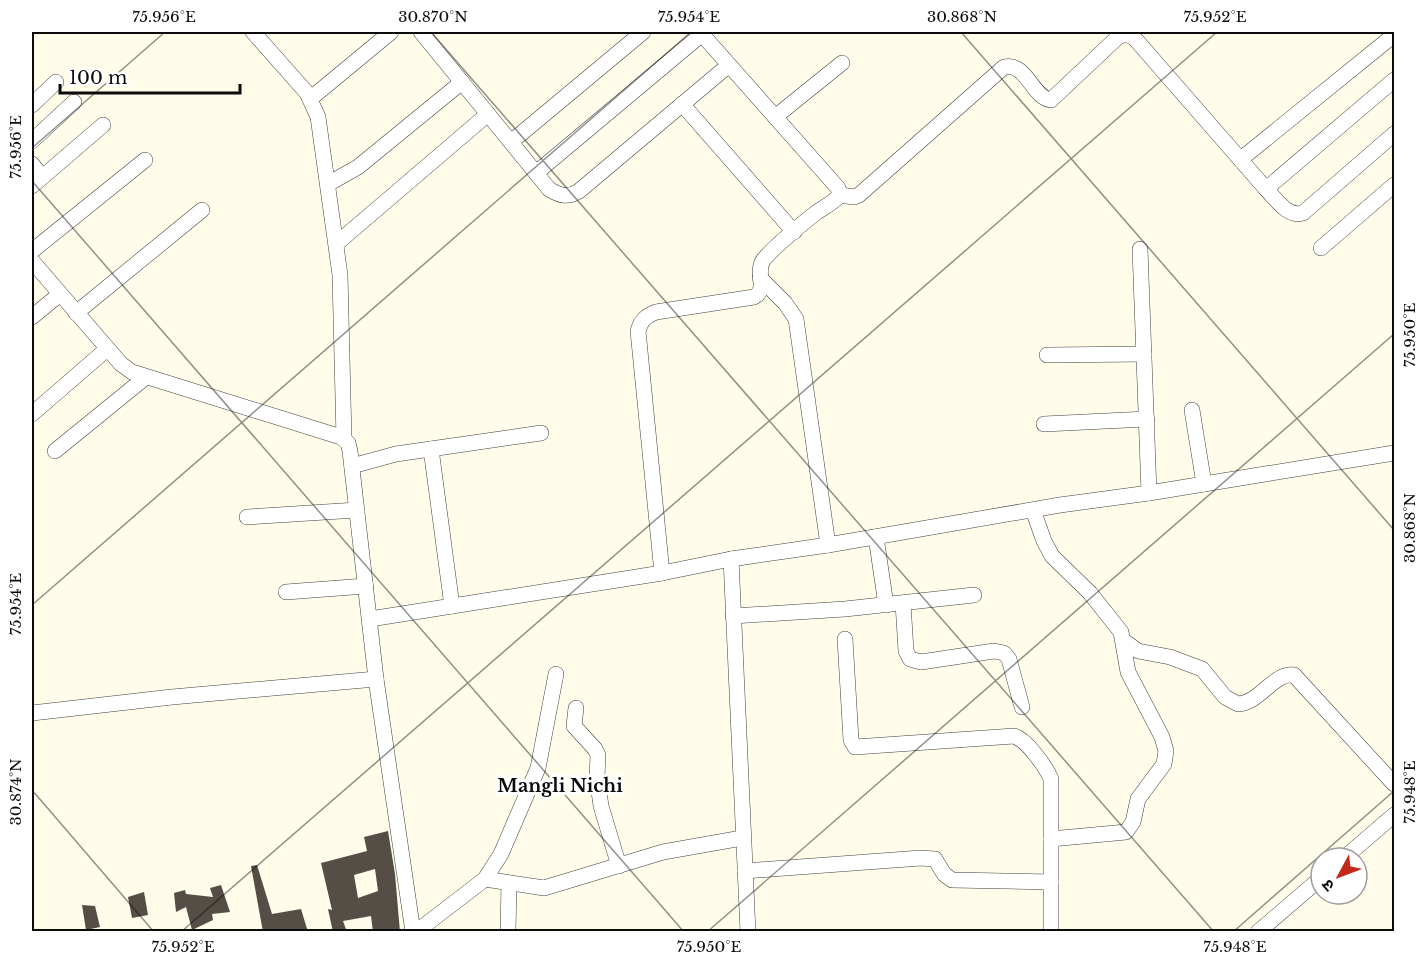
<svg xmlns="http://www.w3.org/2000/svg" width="1426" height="963" font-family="'Libre Baskerville','Noto Sans Devanagari',serif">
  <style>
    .building { fill: #544e47; fill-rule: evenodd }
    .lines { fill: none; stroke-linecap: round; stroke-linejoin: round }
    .minor-casing { stroke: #3e3e3e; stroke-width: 16 }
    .minor { stroke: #fff; stroke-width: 15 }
    .ticks { fill: none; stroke: #0b0b0b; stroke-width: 1.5; stroke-opacity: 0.45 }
    .labels { text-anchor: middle; stroke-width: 6; stroke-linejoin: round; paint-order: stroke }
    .quarter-label { font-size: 18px; font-weight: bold; fill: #0b0b0b; stroke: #fff }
    .neatline { fill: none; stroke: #0b0b0b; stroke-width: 2 }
    .ticks-label { font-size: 15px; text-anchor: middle; fill: #0b0b0b }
  </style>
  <rect width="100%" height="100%" fill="#fffde9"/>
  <g class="building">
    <path d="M388,831L395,874L400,932H373L371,916L343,921L347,932H333L328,909L332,910L321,863L367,851L364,837ZM375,869L378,891L358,898L354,875Z"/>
    <polygon points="257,865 272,914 301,909 308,932 263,932 251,866"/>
    <polygon points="221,885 230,912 212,914 213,920 192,930 186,907 176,912 174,893 185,890 186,894 213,897 210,888"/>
    <polygon points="144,892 148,915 132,918 128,897"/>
    <polygon points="82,905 95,906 100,927 86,930"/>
  </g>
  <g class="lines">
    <g class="minor-casing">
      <g id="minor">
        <polyline points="253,32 307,93 318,117 340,275 344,439"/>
        <path d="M421,32L549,189C560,196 568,198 579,191L729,65"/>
        <polyline points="310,99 391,32"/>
        <polyline points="682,104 794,232"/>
        <polyline points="32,105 56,82"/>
        <polyline points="775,117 842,63"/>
        <polyline points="32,141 74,102"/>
        <polyline points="511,142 643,32"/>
        <polyline points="1241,159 1394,35"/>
        <polyline points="32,164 42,177"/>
        <polyline points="536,173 702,34"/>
        <polyline points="328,184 358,167 462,82"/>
        <polyline points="32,186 103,125"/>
        <polyline points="1266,189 1394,80"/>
        <path d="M840,195L854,197L859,195L1004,67C1027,62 1032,98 1051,100L1118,37C1127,33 1131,35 1137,41L1266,189C1276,199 1288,218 1303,213L1394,134"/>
        <polyline points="336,244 488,114"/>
        <polyline points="1321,248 1394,185"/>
        <polyline points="1140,249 1149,493"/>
        <polyline points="32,251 145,160"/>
        <polyline points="32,261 121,364 132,372 341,437 348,443 350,451 376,679 413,932"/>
        <polyline points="760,278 785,303 796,319 828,545"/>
        <polyline points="76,313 202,210"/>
        <polyline points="32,317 60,294"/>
        <polyline points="1047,355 1144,354"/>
        <polyline points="1192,410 1204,484"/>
        <polyline points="32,414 107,349"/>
        <polyline points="1044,424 1147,419"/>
        <polyline points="431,449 452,606"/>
        <polyline points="55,451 146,377"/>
        <polyline points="352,466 396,454 541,433"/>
        <polyline points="1033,510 1044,541 1052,556 1090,593 1121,632 1128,672 1162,737 1166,751 1164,764 1138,799 1133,822 1126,832 1051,839"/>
        <polyline points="247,517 357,510"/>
        <polyline points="876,537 886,605"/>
        <polyline points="731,559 748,932"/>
        <path d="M662,573L638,331C641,320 646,316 656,312L754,297C769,289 754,272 764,259C774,247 804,222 817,212C825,207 834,202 840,195L838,188L700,32"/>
        <polyline points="286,592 366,586"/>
        <polyline points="903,603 906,651 910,659 921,662 994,651 1004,653 1009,659 1022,707"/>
        <polyline points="733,616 845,609 974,595"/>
        <polyline points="370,619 662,573 731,559 828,545 1060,505 1149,493 1394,453"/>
        <path d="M845,639L851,740L855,747L1014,736C1027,740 1046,767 1051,779V932"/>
        <path d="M1124,641L1138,651L1170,657L1202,669L1225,697L1238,704C1260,703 1274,672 1294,675L1394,784"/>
        <polyline points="576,708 574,726 595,749 598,755 597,777 601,806 619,866"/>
        <polyline points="32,713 172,697 376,679"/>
        <polyline points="1344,858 1394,815"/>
        <polyline points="745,871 921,858 935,859 944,874 952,880 1051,882"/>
        <polyline points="485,879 544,888 663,852 742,838"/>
        <polyline points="416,932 485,879 501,854 538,768 556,674"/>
        <polyline points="508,932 509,883"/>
        <polyline points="1258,932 1321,878"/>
      </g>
    </g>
    <use href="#minor" class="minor"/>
  </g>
  <path class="ticks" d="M431,32L1214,932M961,32L1394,530M32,148L165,32M32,181L684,932M32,605L691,32M32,790L154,932M181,932L1217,32M707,932L1394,334M1233,932L1394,791"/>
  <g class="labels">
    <g class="quarter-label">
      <text x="560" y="792">Mangli Nichi</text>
    </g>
  </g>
  <rect width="1426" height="963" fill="none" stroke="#ffffff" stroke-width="66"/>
  <g transform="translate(1339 876) rotate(229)"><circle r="28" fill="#ffffff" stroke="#9d9d9d" stroke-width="1.5"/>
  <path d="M0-4.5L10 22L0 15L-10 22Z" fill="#c5271a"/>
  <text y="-9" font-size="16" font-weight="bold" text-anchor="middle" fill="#0b0b0b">उ</text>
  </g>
  <path d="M60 84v9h180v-9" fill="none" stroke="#0b0b0b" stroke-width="3"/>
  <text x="69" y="84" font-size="18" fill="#0b0b0b" stroke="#ffffff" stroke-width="4.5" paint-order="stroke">100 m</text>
  <rect x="33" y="33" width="1360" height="897" class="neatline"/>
  <g class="ticks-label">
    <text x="164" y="22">75.956°E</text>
    <text x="433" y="22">30.870°N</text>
    <text x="689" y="22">75.954°E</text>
    <text x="962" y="22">30.868°N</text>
    <text x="1215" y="22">75.952°E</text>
    <text transform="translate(16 147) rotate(-90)" y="5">75.956°E</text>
    <text transform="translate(1410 335) rotate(-90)" y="5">75.950°E</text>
    <text transform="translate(1410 528) rotate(-90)" y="5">30.868°N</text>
    <text transform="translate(16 604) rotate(-90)" y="5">75.954°E</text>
    <text transform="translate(16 792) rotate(-90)" y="5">30.874°N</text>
    <text transform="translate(1410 792) rotate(-90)" y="5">75.948°E</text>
    <text x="183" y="952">75.952°E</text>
    <text x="709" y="952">75.950°E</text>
    <text x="1235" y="952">75.948°E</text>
  </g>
</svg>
